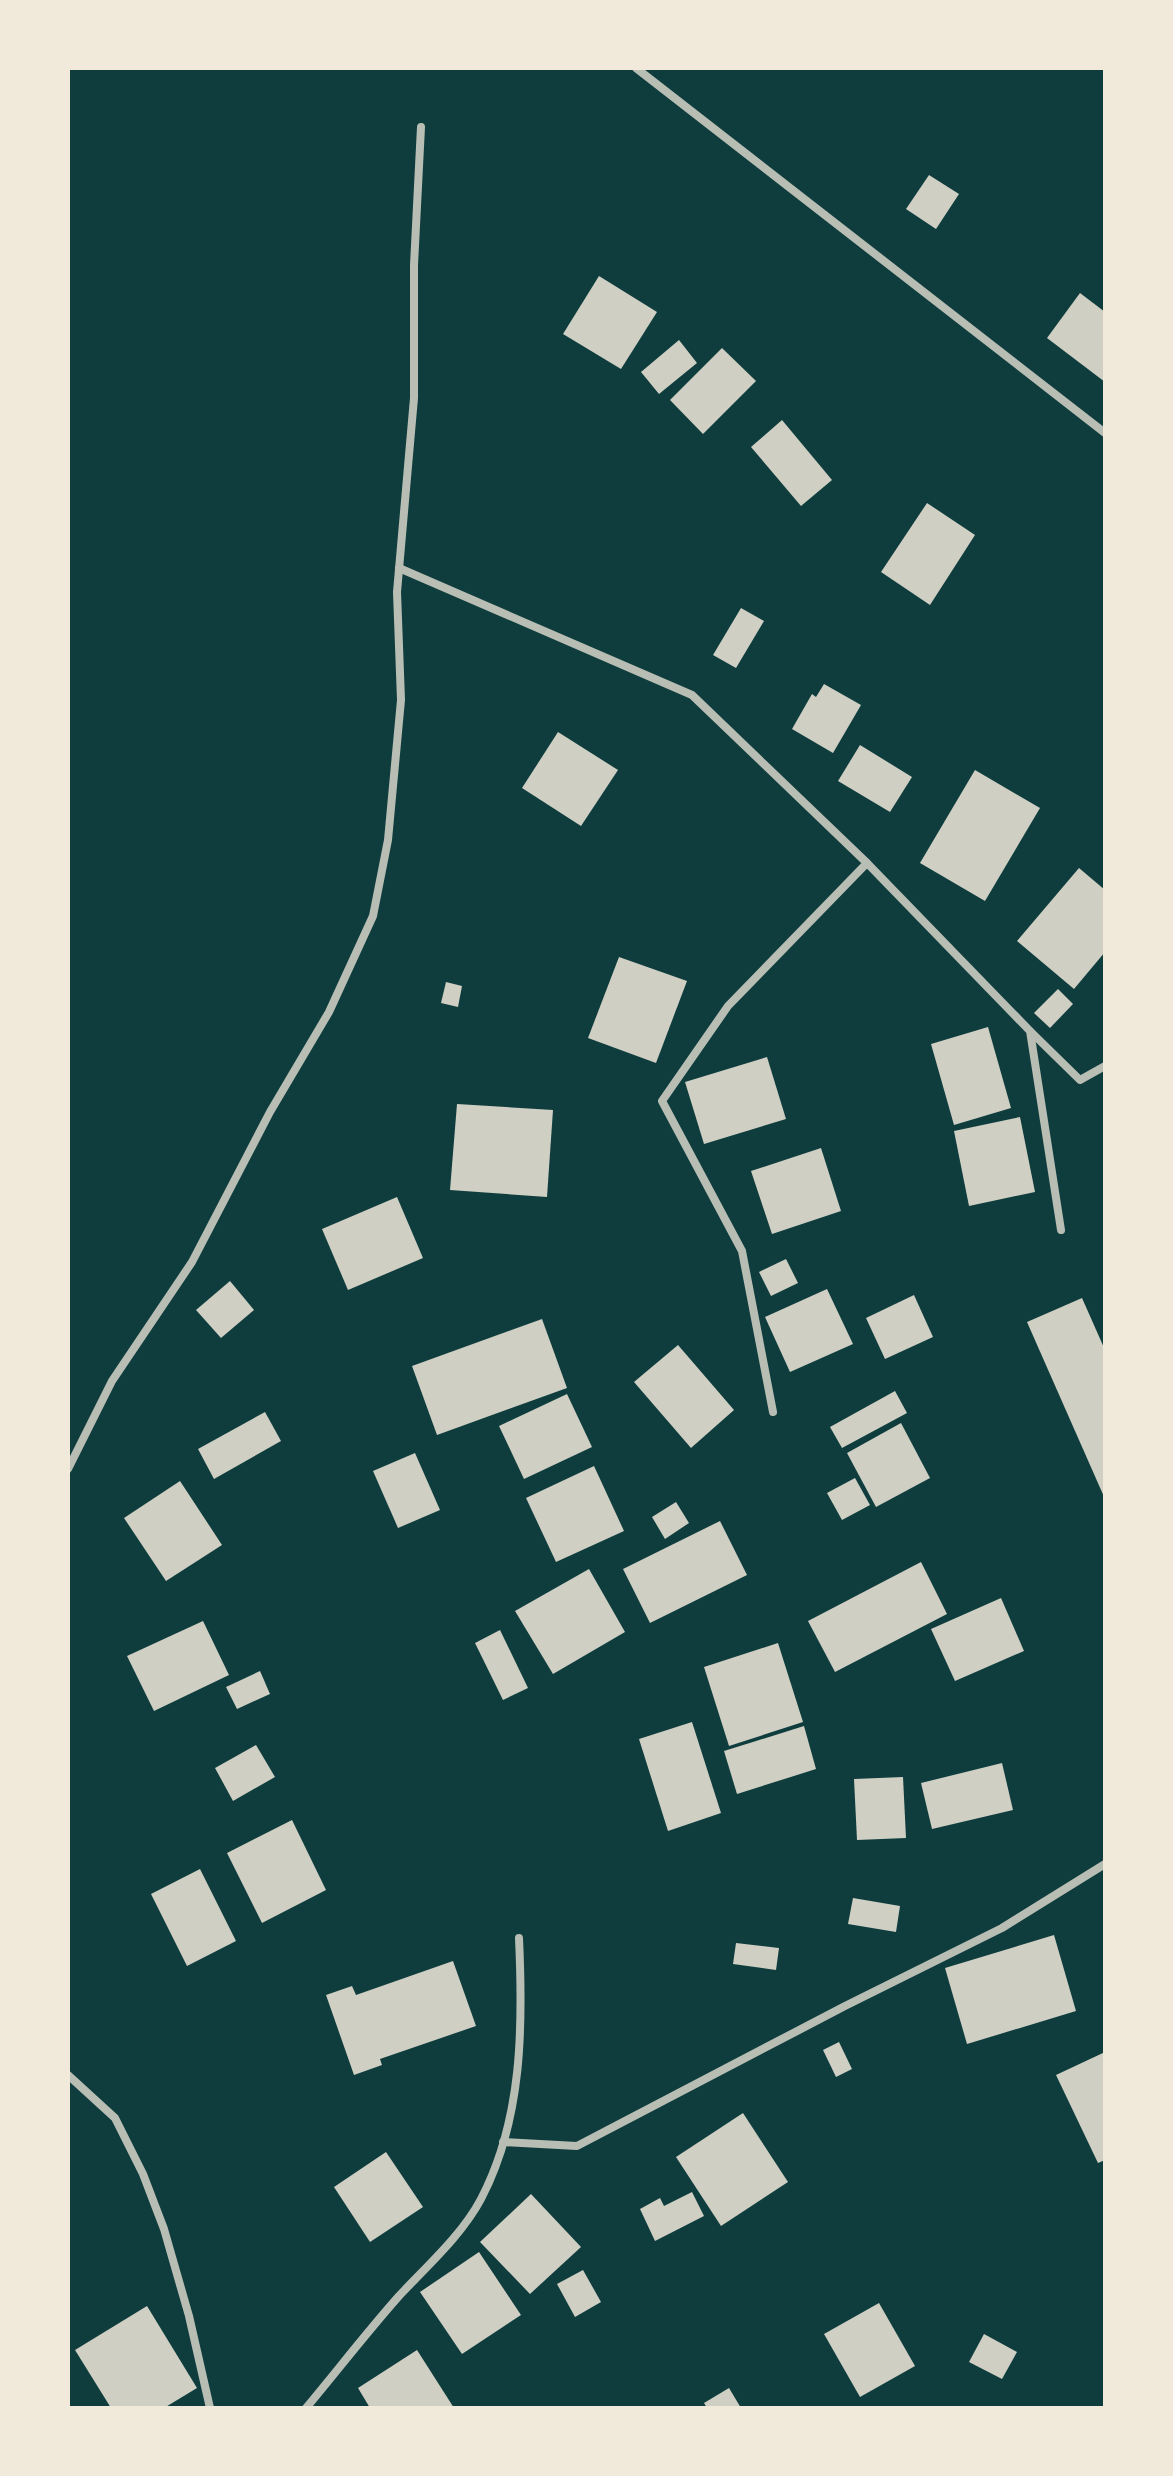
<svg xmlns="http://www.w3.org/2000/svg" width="1173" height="2476" font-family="Raleway,sans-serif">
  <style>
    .building { fill: #cfcfc3 }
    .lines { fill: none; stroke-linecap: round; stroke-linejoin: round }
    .minor { stroke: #b8beb3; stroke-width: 8 }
  </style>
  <rect width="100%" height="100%" fill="#0f3d3e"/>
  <g class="building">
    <polygon points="929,175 959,194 936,229 906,209"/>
    <polygon points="599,276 657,312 621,369 563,334"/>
    <polygon points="1080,293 1105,312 1105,382 1047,338"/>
    <polygon points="679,340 697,363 659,394 641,372"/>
    <polygon points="722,348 756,381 703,434 670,400"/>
    <polygon points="782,420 832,480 801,506 751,447"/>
    <polygon points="927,503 975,535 930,605 881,572"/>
    <polygon points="741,608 764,621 736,668 713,655"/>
    <polygon points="824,684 861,705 833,753 792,729 812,694 816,697"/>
    <polygon points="558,732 618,770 581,826 522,788"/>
    <polygon points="860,745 912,777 890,812 838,781"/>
    <polygon points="975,770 1040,808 985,901 920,863"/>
    <polygon points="1079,868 1105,890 1105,952 1074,989 1017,941"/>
    <polygon points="619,957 687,981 656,1063 588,1038"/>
    <polygon points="446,982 462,986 458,1007 441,1003"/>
    <polygon points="1058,989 1073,1004 1050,1028 1034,1013"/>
    <polygon points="988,1027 1011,1108 954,1125 931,1044"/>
    <polygon points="767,1057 786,1119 704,1144 685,1082"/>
    <polygon points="457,1104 553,1110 547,1197 450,1190"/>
    <polygon points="1020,1117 1035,1192 969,1206 954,1131"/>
    <polygon points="821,1148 841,1211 772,1234 751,1171"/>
    <polygon points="397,1197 423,1258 348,1290 322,1229"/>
    <polygon points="786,1259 798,1283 771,1296 759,1272"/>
    <polygon points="230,1281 254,1310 221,1338 196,1310"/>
    <polygon points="827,1289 853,1344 790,1372 765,1317"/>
    <polygon points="914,1295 933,1337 885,1359 866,1318"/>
    <polygon points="1082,1298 1105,1350 1105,1499 1027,1322"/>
    <polygon points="542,1319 567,1388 437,1435 412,1366"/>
    <polygon points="678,1345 734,1410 691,1448 634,1382"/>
    <polygon points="895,1391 907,1413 842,1448 830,1427"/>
    <polygon points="567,1394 592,1447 524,1479 499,1426"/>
    <polygon points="265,1412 281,1441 214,1479 198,1449"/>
    <polygon points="901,1423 930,1478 876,1507 847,1453"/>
    <polygon points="415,1453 440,1510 398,1528 373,1471"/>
    <polygon points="594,1466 624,1531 556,1562 526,1498"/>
    <polygon points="855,1478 870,1505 842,1520 827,1493"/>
    <polygon points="180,1481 222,1545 166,1581 124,1518"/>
    <polygon points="676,1502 689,1523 665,1539 652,1517"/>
    <polygon points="720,1521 747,1575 650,1623 623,1569"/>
    <polygon points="921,1562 947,1614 835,1672 808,1621"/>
    <polygon points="589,1569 625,1632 553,1674 515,1611"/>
    <polygon points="1001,1598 1024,1651 955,1681 931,1629"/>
    <polygon points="203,1621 229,1675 154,1711 127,1656"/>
    <polygon points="500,1630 528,1688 503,1700 475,1643"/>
    <polygon points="778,1643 803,1722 729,1746 704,1667"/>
    <polygon points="260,1671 270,1694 237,1709 226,1687"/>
    <polygon points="692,1722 721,1813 668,1831 639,1739"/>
    <polygon points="804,1726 816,1769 737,1794 724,1751"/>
    <polygon points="256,1745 275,1777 233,1801 215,1768"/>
    <polygon points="1002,1763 1013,1810 932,1829 921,1783"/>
    <polygon points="903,1777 906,1838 857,1840 854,1779"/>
    <polygon points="292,1820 326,1890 262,1923 227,1853"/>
    <polygon points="200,1869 236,1941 187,1966 151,1894"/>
    <polygon points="853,1898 900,1906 896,1932 848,1924"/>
    <polygon points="1054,1935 1076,2011 967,2044 945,1968"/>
    <polygon points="736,1943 779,1948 776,1970 733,1964"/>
    <polygon points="453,1961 476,2026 380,2059 382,2065 354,2075 326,1995 352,1986 356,1995"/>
    <polygon points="839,2042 852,2069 836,2077 823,2050"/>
    <polygon points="1105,2052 1105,2160 1098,2163 1056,2075"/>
    <polygon points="743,2113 788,2182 721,2226 676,2157"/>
    <polygon points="386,2152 423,2207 370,2242 334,2187"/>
    <polygon points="692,2192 704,2216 655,2241 640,2209 660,2198 664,2206"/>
    <polygon points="531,2194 581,2247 530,2294 480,2242"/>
    <polygon points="479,2252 521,2315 462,2354 420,2292"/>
    <polygon points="583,2270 601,2302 575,2317 557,2284"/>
    <polygon points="879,2303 915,2366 860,2397 824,2334"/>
    <polygon points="147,2306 197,2388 164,2408 111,2408 75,2350"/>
    <polygon points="984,2334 1017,2352 1002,2379 969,2362"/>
    <polygon points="417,2350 454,2408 370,2408 358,2388"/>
    <polygon points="729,2388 741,2408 707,2408 704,2403"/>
  </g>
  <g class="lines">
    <g class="minor">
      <polyline points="636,68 1105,433"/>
      <polyline points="399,568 692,695 867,863 1030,1031 1061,1230"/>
      <polyline points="1031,1032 1080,1080 1105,1066"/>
      <polyline points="773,1412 742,1251 662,1101 728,1006 867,863"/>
      <polyline points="68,1469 112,1381 192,1262 270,1112 329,1012 373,916 388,840 401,700 397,592 414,398 414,265 421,127"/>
      <polyline points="68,2075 115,2118 143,2174 164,2229 189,2316 210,2408"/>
      <polyline points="503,2142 577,2146 845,2006 1002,1928 1105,1864"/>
      <path d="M306,2408C337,2371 367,2332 399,2296C427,2266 462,2235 481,2199C523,2119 523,2025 519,1938"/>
    </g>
  </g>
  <rect width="1173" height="2476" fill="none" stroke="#f1e9da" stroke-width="140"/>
</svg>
